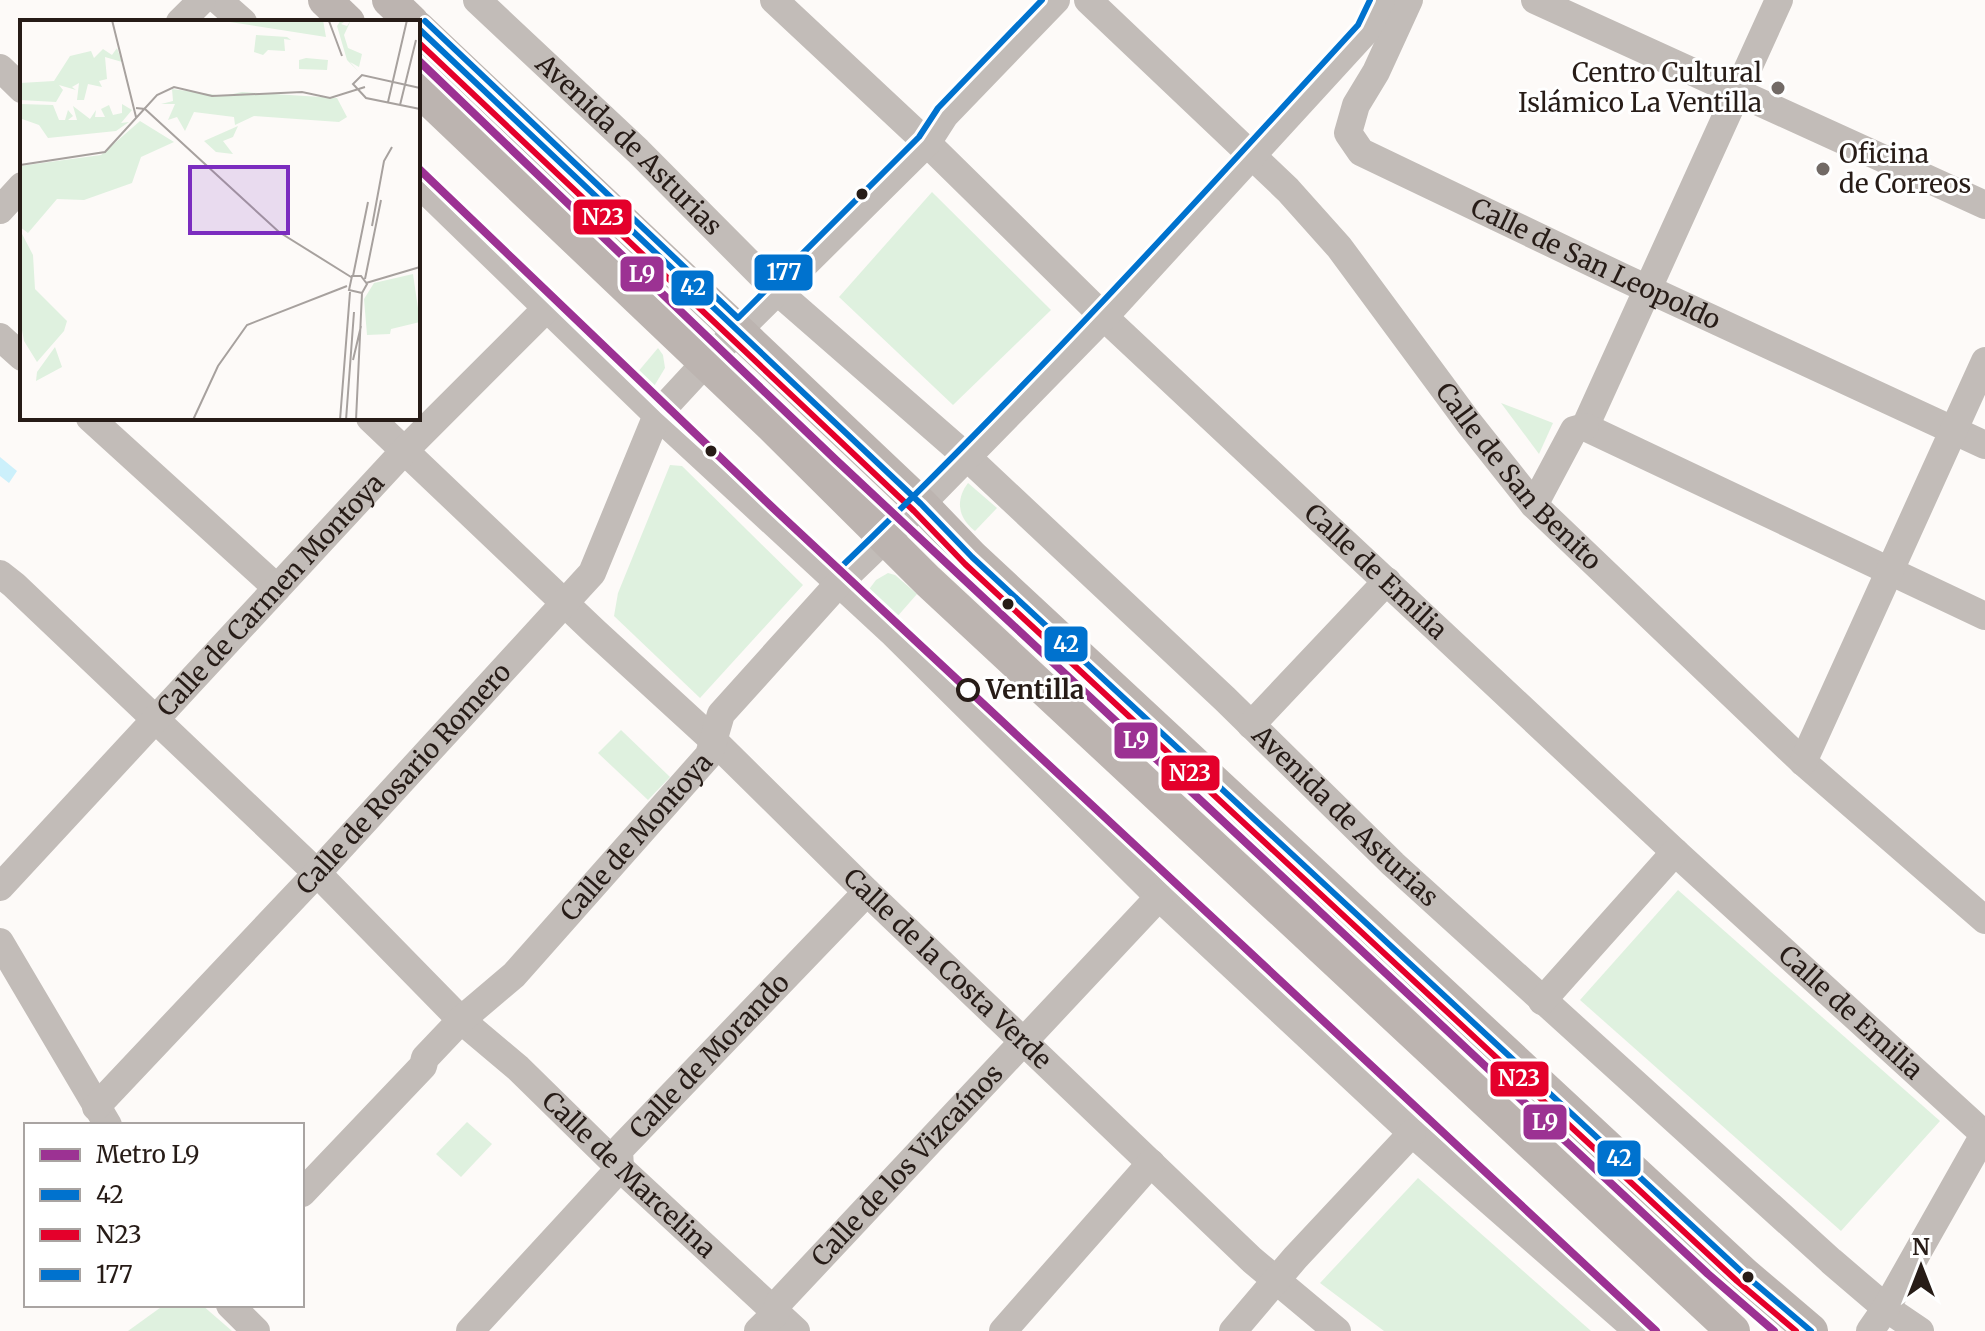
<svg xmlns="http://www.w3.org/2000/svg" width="1985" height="1331" font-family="Merriweather,serif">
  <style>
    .green { fill: #dff1df }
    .water { fill: #ccf0fb }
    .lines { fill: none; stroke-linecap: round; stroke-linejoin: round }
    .minor { stroke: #c2bcb8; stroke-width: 28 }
    .major { stroke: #bcb4b0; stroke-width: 34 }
    .bus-1-casing { stroke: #fff; stroke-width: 12 }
    .bus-2-casing { stroke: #fff; stroke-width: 12 }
    .bus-3-casing { stroke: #fff; stroke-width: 12 }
    .bus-1 { stroke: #0072ce; stroke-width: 6 }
    .bus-2 { stroke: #e4002b; stroke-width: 6 }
    .bus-3 { stroke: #0072ce; stroke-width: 6 }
    .metro-1-casing { stroke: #fff; stroke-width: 14 }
    .metro-1 { stroke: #9c3293; stroke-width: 8 }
    .poi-dot { fill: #726a66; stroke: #fff; stroke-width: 3 }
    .bus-dot { fill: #271c17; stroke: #fff; stroke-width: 3 }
    .stop-dot { fill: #fff; stroke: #271c17; stroke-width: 4 }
    .labels { text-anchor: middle; stroke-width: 6; stroke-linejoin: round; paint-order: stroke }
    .poi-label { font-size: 26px; fill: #271c17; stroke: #fff; text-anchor: end }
    .street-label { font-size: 26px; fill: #271c17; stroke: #fff }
    .stop-label { font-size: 26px; font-weight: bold; fill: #271c17; stroke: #fff; text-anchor: start }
    .inset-road { fill: none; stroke: #a7a19e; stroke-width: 2 }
    .view { fill: #7b2cbf; fill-opacity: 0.15; stroke: #7b2cbf; stroke-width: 4 }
    .inset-edge { fill: none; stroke: #271c17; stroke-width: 4 }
    .line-badge { stroke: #fff; stroke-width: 3 }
    .badge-label { font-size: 22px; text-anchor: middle; font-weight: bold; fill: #fff }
  </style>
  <rect width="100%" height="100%" fill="#fdfaf8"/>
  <g class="green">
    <polygon points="932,192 1051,310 953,405 839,297"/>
    <polygon points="658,348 663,355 665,368 653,388 637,373"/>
    <polygon points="1501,403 1553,423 1539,454"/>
    <polygon points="670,465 682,466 803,585 700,698 614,616 618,593"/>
    <path d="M968,483L997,508L975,531C958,518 955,500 968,483Z"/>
    <polygon points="888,573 895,575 917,594 896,618 867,592 876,580"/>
    <polygon points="621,730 670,777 648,800 598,753"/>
    <polygon points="1678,890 1940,1121 1841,1231 1580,1000"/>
    <polygon points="467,1122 492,1144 461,1177 436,1154"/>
    <polygon points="1418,1178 1591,1331 1384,1331 1320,1283"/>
    <polygon points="164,1305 202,1305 232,1331 128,1331"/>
  </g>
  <polygon class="water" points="0,457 17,471 9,483 0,476"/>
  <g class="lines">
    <g class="minor">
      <polyline points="218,0 243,22"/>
      <path id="s1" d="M477,0L638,151L778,292L967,457L1225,699L1393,864L1831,1261L1886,1308L1920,1331"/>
      <path id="s2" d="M774,0L927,143L1104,317L1675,852L1985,1135"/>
      <path id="s3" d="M1088,0L1288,190L1339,247L1469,423L1534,505L1803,762L1985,920"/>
      <path id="s4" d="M1409,0L1376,72L1356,105L1348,133L1361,152L1626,279L1985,445"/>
      <polyline points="1535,0 1985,205"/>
      <polyline points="180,22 202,0"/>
      <polyline points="0,68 22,89"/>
      <polyline points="418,183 657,415 894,634 1159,897 1412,1133 1638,1331"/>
      <polyline points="0,210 22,186"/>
      <polyline points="0,337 22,357"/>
      <polyline points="90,418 277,588"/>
      <path id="s5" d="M370,418L595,632L714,741L867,892L1252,1260L1337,1331"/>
      <polyline points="1585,427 1779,0"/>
      <polyline points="1585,427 1985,616"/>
      <polyline points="1534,505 1574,430 1585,427"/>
      <path id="s6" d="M0,574L14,585L317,873L461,1020L518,1068L620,1168L796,1331"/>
      <polyline points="1251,725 1387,581"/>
      <polyline points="1803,762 1985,361"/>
      <path id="s7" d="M0,887L405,450L547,308"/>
      <polyline points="0,942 108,1125"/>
      <polyline points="1542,1001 1675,852"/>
      <path id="s8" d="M96,1107L317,873L592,573L657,415L706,362L927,143L945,115L1056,0"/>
      <path id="s9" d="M302,1193L423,1066L425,1058L461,1020L514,975L709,755L721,714L840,582L921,504L1104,317L1366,31L1381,0"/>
      <polyline points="230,1305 256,1331"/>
      <path id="s10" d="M470,1331L620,1168L619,1150L867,892"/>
      <path id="s11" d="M758,1331L775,1314L780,1301L1159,897"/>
      <polyline points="1003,1331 1151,1163"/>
      <polyline points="1233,1331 1295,1258 1412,1133"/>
      <polyline points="1870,1331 1886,1308 1985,1133"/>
    </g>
    <g class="major">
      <polyline points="325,0 348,22"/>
      <polyline points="389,0 412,22"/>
      <polyline points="418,28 921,504 972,557 1744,1274 1811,1331"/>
      <polyline points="418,89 772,426 928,581 1733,1331"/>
    </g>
    <g class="bus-1-casing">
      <polyline id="bus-1" points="418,28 921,504 972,557 1744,1274 1811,1331"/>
    </g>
    <g class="bus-2-casing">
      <polyline id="bus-2" points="418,42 914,511 965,564 1737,1281 1796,1331"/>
    </g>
    <g class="bus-3-casing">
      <g id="bus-3">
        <polyline points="425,21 738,318 919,137 938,108 1042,0"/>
        <path d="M425,176L664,408L840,568C1020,395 1189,210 1358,25L1370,0"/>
      </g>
    </g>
    <use href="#bus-1" class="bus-1"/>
    <use href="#bus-2" class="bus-2"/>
    <use href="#bus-3" class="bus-3"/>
    <g class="metro-1-casing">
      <g id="metro-1">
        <polyline points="418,60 836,460 1708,1274 1774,1331"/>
        <polyline points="418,168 772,507 1656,1331"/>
      </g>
    </g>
    <use href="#metro-1" class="metro-1"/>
  </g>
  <g class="poi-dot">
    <circle cx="1778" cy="88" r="8"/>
    <circle cx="1823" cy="169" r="8"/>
  </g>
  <g class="bus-dot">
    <circle cx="862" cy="194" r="7"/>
    <circle cx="711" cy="451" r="7"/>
    <circle cx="1008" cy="604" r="7"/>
    <circle cx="1748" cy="1277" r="7"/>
  </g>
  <circle class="stop-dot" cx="968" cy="690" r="10"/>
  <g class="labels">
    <g class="poi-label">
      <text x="1762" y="82">Centro Cultural<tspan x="1762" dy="30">Islámico La Ventilla</tspan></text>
      <text x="1839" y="163" text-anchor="start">Oficina<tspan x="1839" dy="30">de Correos</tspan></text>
    </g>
    <g class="street-label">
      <text dy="9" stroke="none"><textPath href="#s1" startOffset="210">Avenida de Asturias</textPath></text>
      <text dy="9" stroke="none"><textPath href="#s4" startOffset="430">Calle de San Leopoldo</textPath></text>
      <text dy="9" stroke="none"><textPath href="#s3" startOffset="644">Calle de San Benito</textPath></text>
      <text dy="9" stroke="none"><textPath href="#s2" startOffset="830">Calle de Emilia</textPath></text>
      <text dy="9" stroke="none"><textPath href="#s7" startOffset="398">Calle de Carmen Montoya</textPath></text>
      <text dy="9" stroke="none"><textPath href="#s8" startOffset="450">Calle de Rosario Romero</textPath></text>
      <text dy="9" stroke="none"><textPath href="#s1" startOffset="1192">Avenida de Asturias</textPath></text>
      <text dy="9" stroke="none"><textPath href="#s9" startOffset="490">Calle de Montoya</textPath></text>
      <text dy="9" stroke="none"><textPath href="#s5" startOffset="798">Calle de la Costa Verde</textPath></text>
      <text dy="9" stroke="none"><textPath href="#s2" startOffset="1478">Calle de Emilia</textPath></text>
      <text dy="9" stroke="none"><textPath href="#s10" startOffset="370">Calle de Morando</textPath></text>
      <text dy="9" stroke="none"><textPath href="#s11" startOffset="224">Calle de los Vizcaínos</textPath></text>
      <text dy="9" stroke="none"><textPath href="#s6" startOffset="870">Calle de Marcelina</textPath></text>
    </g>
    <g class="stop-label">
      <text x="986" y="699">Ventilla</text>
    </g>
  </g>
  <g transform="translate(20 20)">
    <rect width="400" height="400" fill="#fdfaf8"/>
    <path d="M303,0L306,17L210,2V0ZM327,0L321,4L327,6L331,0L324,15L328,28L342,34L339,47L330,42L338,51L327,40L317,6L321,0ZM236,15L267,17L271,20L264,19L265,31L248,30L243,35L234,32ZM97,28L102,42L85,37L87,59L79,61L82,67L68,64L64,80H57L59,63L52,67L56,70L39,65L43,70L36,82L0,80V63L34,61L50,36L71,31L74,38L83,29L92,35ZM286,38L308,40L307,50L279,49V40ZM152,69L204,76L222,72L317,78L327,97L319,102L234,96L215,105L214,97L174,92L165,111L157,97L148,100L155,84H141L153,81ZM0,84L33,85L39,100H45L48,90L53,96L48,100H57L53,86L70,99L76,90L75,97H85L81,89L89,85L93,95L102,93V84L112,90L101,103L109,102L96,111L28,118L19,105L2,99L0,106ZM120,101L154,122L121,137L112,163L64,180L37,179L8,213L0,207V146L81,135ZM218,106L213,117L203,121L213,134L196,132L184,121ZM0,210L13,235L15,269L47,301L44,311L17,342L4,321L0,299ZM393,254L400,302L371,309L370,314L347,315L344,279L354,263ZM35,327L42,347L16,361L17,352Z" fill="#dff1df"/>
    <path class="inset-road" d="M92,0L116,97M309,1L322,36M400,68L342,55L333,64L346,78L400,89M368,82L387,0M380,85L396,20M116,88L125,89L259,212L331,257M0,145L85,132L137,75L154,67L192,76L282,72L310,78L345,67M352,206L364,141L372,127M333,256L348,182M345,259L361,180M346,263L400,247M333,340L341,306M173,400L198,346L227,305L327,266M320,400L330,272M326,400L334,292M336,400L342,273L347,264L341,256H332L329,270L342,273"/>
    <path class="view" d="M170,147H268V213H170Z"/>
    <rect width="400" height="400" class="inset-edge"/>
  </g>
  <g class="line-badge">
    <rect x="572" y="198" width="61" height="38" rx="8" fill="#e4002b"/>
    <rect x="753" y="253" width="61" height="39" rx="8" fill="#0072ce"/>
    <rect x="619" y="255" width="46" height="38" rx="8" fill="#9c3293"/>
    <rect x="670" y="269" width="45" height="38" rx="8" fill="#0072ce"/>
    <rect x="1043" y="625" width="46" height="38" rx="8" fill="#0072ce"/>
    <rect x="1113" y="721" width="46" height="39" rx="8" fill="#9c3293"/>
    <rect x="1160" y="754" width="61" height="38" rx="8" fill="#e4002b"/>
    <rect x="1489" y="1060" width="61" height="38" rx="8" fill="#e4002b"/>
    <rect x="1522" y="1103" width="46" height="38" rx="8" fill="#9c3293"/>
    <rect x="1596" y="1139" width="46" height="39" rx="8" fill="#0072ce"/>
  </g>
  <g class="badge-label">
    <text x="603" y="225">N23</text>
    <text x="784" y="280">177</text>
    <text x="642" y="282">L9</text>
    <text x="693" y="295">42</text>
    <text x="1066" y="652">42</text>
    <text x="1136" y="748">L9</text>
    <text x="1190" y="781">N23</text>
    <text x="1519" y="1086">N23</text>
    <text x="1545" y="1130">L9</text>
    <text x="1619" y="1166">42</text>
  </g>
  <rect x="24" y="1123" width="280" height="184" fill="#ffffff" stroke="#a9a4a2" stroke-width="2"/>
  <rect x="40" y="1149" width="40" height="12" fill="#9c3293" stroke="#a9a4a2" stroke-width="2"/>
  <text x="96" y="1163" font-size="24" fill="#271c17">Metro L9</text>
  <rect x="40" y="1189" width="40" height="12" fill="#0072ce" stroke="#a9a4a2" stroke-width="2"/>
  <text x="96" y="1203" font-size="24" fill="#271c17">42</text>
  <rect x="40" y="1229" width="40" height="12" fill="#e4002b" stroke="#a9a4a2" stroke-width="2"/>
  <text x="96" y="1243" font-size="24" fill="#271c17">N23</text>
  <rect x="40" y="1269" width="40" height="12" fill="#0072ce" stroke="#a9a4a2" stroke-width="2"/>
  <text x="96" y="1283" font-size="24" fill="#271c17">177</text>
  <g transform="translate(1921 1267)" stroke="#ffffff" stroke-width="6" paint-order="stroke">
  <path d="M0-6L14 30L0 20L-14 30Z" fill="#271c17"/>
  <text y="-12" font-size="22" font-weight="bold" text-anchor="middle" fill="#271c17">N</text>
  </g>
</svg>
